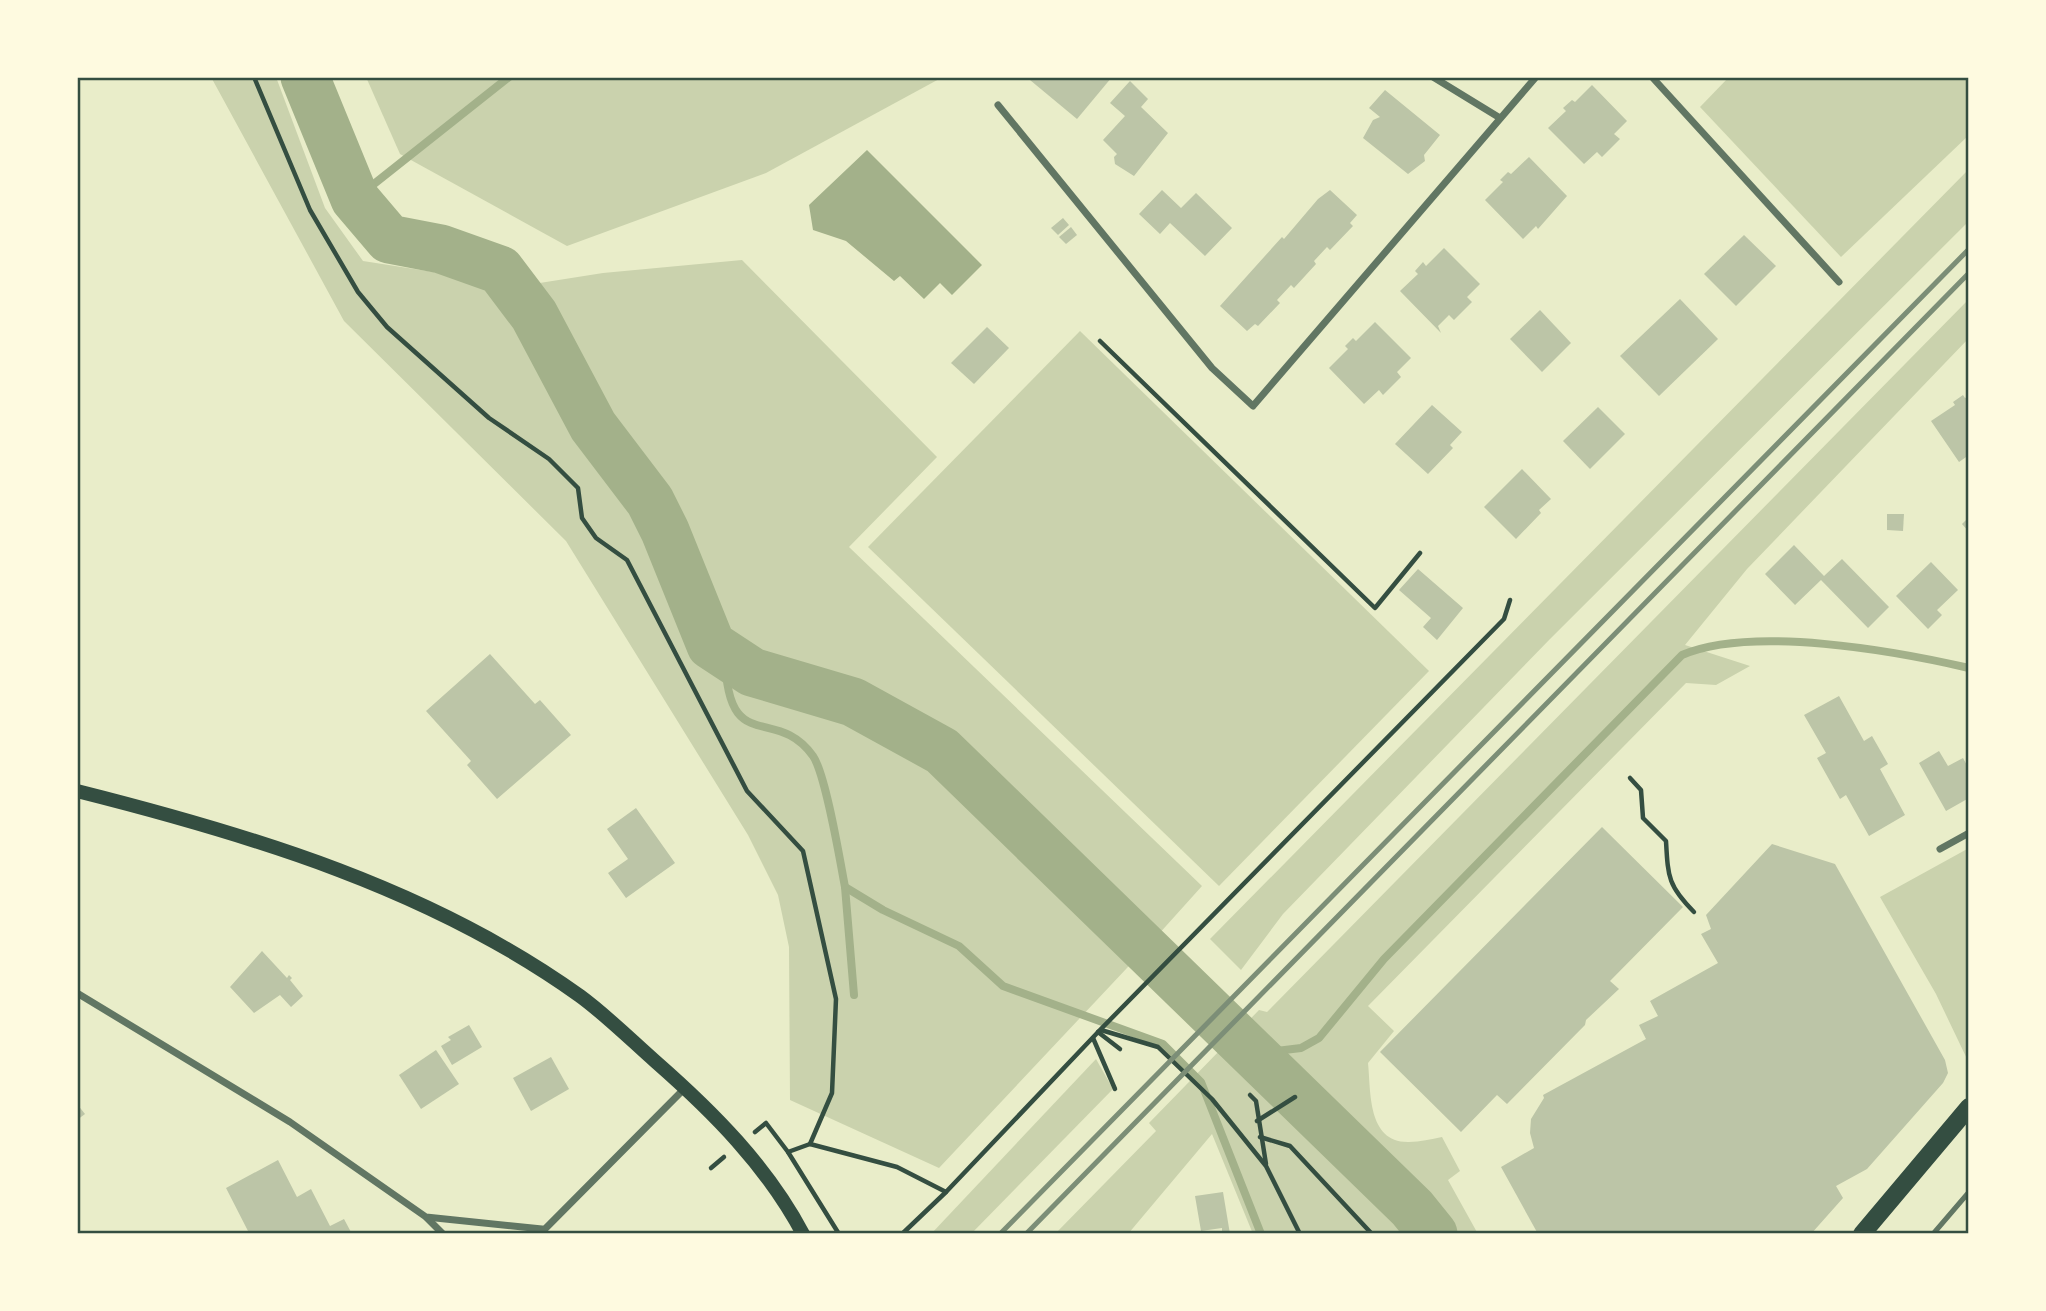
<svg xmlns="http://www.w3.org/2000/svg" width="2046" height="1311" font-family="'Public Sans',sans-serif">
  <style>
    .green { fill: #cad2ad }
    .water { fill: #a3b18a }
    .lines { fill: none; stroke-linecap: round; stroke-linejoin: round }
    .stream { stroke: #a3b18a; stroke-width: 8 }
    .river { stroke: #a3b18a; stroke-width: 49 }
    .building { fill: #bcc5a7 }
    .path { stroke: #344e41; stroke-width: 4.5 }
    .service { stroke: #617663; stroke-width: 5 }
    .minor { stroke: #617663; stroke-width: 7 }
    .secondary { stroke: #344e41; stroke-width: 14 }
    .primary { stroke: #344e41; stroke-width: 18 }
    .rail { stroke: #7c8e77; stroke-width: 5 }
    .neatline { fill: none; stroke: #344e41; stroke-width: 2.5 }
  </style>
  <rect width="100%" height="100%" fill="#e9edc9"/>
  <g class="green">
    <polygon points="211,77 276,77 325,208 363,261 440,273 488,291 522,325 580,436 640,510 700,653 773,691 843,709 909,743 950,772 1142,952 939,1168 790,1100 789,947 778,895 748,835 566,541 344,321"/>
    <polygon points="366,77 940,77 941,78 766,173 567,246 400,154"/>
    <polygon points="1729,77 1966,77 1969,135 1841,257 1700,107"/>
    <polygon points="1969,169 1969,221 1550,639 1283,914 1241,970 1210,939"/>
    <polygon points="742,260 937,457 849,547 1202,886 1157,936 959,750 912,720 841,687 775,669 712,634 664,501 603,417 548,311 527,285 603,273"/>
    <path d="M1969,299V338L1747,569L1685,645L1750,666L1716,685L1686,683L1368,1006L1394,1031L1368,1063C1371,1091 1367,1143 1409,1142C1420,1142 1431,1139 1442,1137L1460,1171L1448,1180L1478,1234H1253L1212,1134L1128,1234H1055L1156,1131L1149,1123L1259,1010L1267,1012Z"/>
    <polygon points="1080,331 1429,671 1219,886 868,547"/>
    <polygon points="1969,848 1969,1063 1936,994 1880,897"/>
    <polygon points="1096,1059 1113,1089 971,1234 931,1234"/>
  </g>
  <polygon class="water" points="867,150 982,265 952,295 940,283 924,299 900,276 894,281 846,241 813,230 809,205"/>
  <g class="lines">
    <g class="stream">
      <polyline points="355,199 509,77"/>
      <path d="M725,655C727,759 775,703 813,756C826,775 840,861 845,887L883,910L959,946L1003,986L1163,1044L1201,1082L1261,1234"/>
      <polyline points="845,887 854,995"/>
      <path d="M1251,1054L1301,1048L1319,1038L1384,959L1682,655C1752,625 1895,651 1969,668"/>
    </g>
    <polyline class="river" points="305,77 355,199 389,239 441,249 500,270 534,315 593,426 650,501 665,531 711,645 752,672 853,702 942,751 1412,1208 1433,1234"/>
  </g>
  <g class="building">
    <polygon points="1033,77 1112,77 1077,119 1030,80"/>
    <polygon points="1130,81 1148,99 1141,107 1168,133 1134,176 1115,164 1114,157 1117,154 1103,140 1125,116 1110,103"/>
    <polygon points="1592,85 1627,121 1614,134 1620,139 1602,157 1597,152 1584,164 1548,128 1566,111 1563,108 1572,100 1575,102"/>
    <polygon points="1385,90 1440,135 1424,155 1425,161 1408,174 1363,138 1373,120 1380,117 1369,108"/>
    <polygon points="1529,157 1567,196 1538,229 1536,226 1523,239 1485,200 1503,182 1500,180 1508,172 1511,174"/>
    <polygon points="1162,190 1181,208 1196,193 1232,228 1205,256 1170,223 1160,234 1139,214"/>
    <polygon points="1330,190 1357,215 1350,223 1353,226 1330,250 1327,247 1314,261 1316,264 1294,288 1291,285 1277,300 1280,303 1258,326 1255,324 1247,331 1220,306 1282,237 1284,239 1318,199"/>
    <polygon points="1063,218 1069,225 1058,235 1051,228"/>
    <polygon points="1071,227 1077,235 1066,244 1059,237"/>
    <polygon points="1744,235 1776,266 1736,306 1704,274"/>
    <polygon points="1444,248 1480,284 1467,297 1472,302 1454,320 1449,315 1438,326 1441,333 1400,291 1418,274 1415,271 1423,262 1426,266"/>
    <polygon points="1680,299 1718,339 1659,396 1620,356"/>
    <polygon points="1540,310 1571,343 1542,372 1510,339"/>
    <polygon points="1375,322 1411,358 1397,372 1401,377 1383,395 1379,390 1364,404 1329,368 1348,349 1345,346 1353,338 1356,341"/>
    <polygon points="987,327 1009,348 974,384 951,363"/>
    <polygon points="1963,395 1965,398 1969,396 1969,455 1959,462 1931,421 1955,405 1953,402"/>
    <polygon points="1432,405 1462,432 1450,445 1453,448 1428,474 1395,444"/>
    <polygon points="1598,407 1625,434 1590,469 1563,441"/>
    <polygon points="1522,469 1551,499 1539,510 1541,513 1516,539 1484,507"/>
    <polygon points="1887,514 1904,514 1903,531 1887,530"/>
    <polygon points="1969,517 1969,532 1962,524"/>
    <polygon points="1794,545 1824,576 1842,559 1889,607 1868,628 1821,580 1795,605 1765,574"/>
    <polygon points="1931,562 1958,590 1937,610 1942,615 1928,629 1896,596"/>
    <polygon points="1418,569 1463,608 1437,640 1423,627 1431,618 1399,590"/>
    <polygon points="490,654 535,704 540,700 571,735 497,799 467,765 471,761 426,711"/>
    <polygon points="1839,696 1864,741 1872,736 1888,764 1880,769 1905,815 1869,836 1846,795 1840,799 1817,758 1826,753 1804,715"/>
    <polygon points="1939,751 1948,766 1963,758 1969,769 1969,798 1946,811 1919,763"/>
    <polygon points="636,808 675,863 626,898 608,873 628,859 607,829"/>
    <polygon points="1602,827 1683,907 1610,981 1619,989 1586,1020 1585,1025 1507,1104 1497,1095 1461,1132 1380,1052"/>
    <polygon points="1772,844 1835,864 1945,1060 1948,1073 1943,1083 1867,1169 1836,1186 1843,1198 1811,1234 1538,1234 1501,1167 1534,1148 1530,1133 1531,1119 1544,1098 1543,1095 1646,1039 1639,1025 1658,1016 1650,1001 1718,963 1701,934 1711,929 1706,915"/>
    <polygon points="262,951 287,978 289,975 292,978 290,980 303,996 291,1007 280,995 254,1013 230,987"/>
    <polygon points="469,1025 482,1047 452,1065 441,1046 451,1040 448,1037"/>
    <polygon points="436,1050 459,1084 421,1109 399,1075"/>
    <polygon points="551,1057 569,1089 531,1111 513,1078"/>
    <polygon points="77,1104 85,1114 77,1120"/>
    <polygon points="278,1160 297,1197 311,1189 330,1226 344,1219 352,1234 242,1234 248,1231 226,1188"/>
    <polygon points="1223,1192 1230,1234 1222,1234 1222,1228 1201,1231 1195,1196"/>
  </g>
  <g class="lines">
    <g class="path">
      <polyline points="254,77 310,210 358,292 387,327 489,418 549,459 578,488 582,518 596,538 627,560 747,791 803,851 836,999 832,1093 810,1144"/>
      <polyline points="1100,341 1375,608 1420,553"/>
      <path d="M1630,778L1641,790L1643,818L1666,841C1668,877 1668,886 1694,912"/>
      <polyline points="1101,1030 1158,1047 1212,1099 1266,1166 1300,1234"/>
      <polyline points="1098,1032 1120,1049"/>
      <polyline points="1093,1038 1115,1089"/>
      <polyline points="1250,1095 1256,1101 1266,1164"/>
      <polyline points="1257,1121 1295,1097"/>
      <polyline points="755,1132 766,1123 788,1152 810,1144 897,1167 946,1192 1100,1030 1504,619 1510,600"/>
      <polyline points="1260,1137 1290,1146 1372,1234"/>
      <polyline points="788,1152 839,1234"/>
      <polyline points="711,1168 724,1157"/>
      <polyline points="902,1234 946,1192"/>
    </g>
    <polyline class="service" points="1933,1234 1969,1192"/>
    <g class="minor">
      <polyline points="1433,77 1500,118"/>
      <polyline points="1652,77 1839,282"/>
      <polyline points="998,105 1212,368 1253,406 1536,77"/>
      <polyline points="1940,849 1969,833"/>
      <polyline points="77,993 290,1122 426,1217 542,1229"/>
      <polyline points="427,1218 443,1234"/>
      <polyline points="540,1234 685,1088"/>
    </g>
    <path class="secondary" d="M77,791C252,835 431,889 580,996C606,1015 631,1040 656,1062C713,1112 767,1166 803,1234"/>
    <polyline class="primary" points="1862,1234 1969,1107"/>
    <g class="rail">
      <polyline points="1000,1234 1969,249"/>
      <polyline points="1026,1234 1969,273"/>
    </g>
  </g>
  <rect width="2046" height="1311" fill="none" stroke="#fefae0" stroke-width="158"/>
  <rect x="79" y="79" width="1888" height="1153" class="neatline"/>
</svg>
